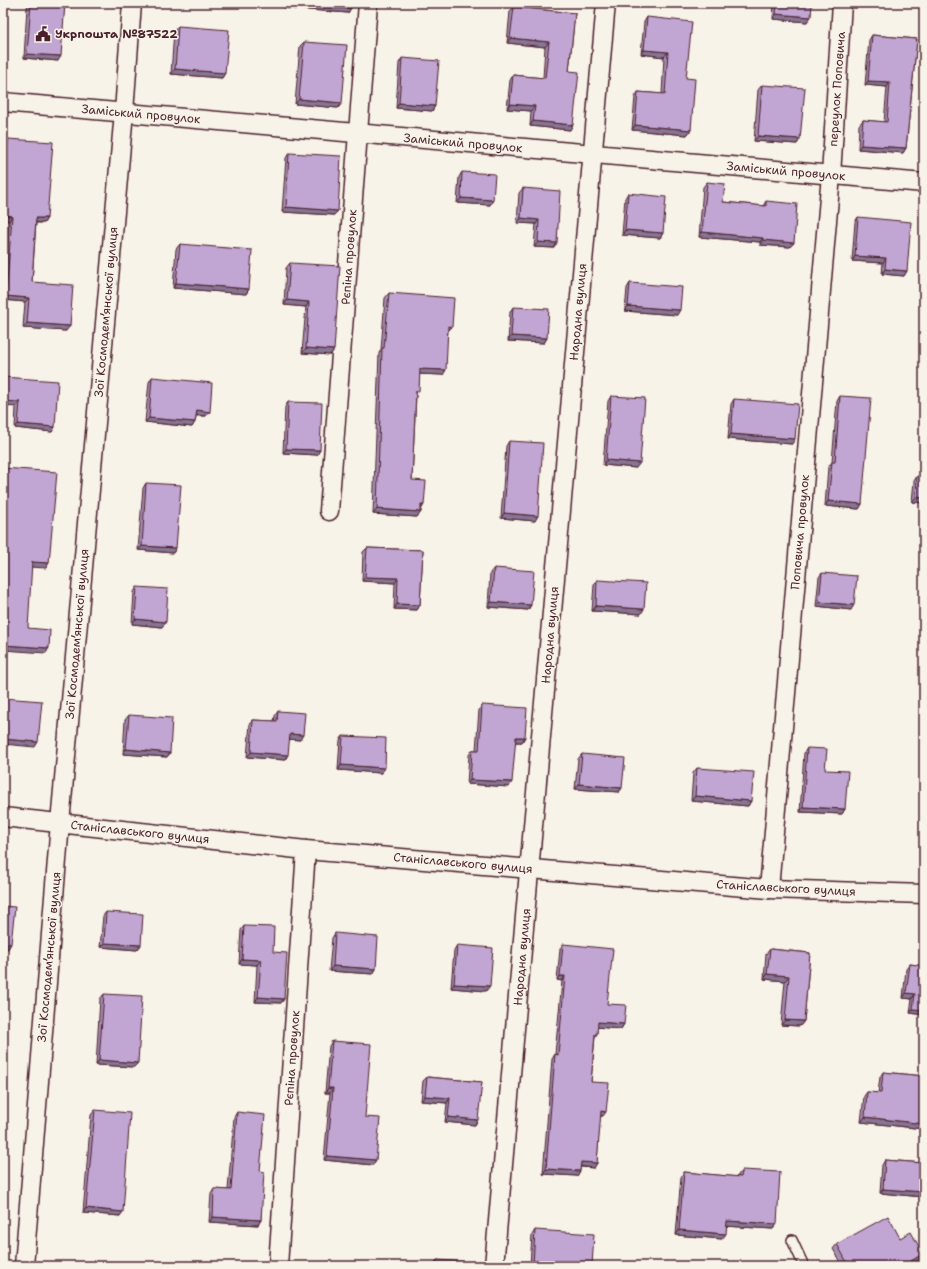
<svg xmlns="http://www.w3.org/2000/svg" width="927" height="1269" font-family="'Shantell Sans',sans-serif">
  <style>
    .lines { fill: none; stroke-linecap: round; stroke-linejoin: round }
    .service-casing { stroke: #4a1f2b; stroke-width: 12 }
    .minor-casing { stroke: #4a1f2b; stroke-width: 21 }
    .service { stroke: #f7f3e8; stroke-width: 9 }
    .minor { stroke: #f7f3e8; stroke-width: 18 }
    .wall { fill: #a68eb5; stroke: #4a1f2b }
    .shaded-wall { fill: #877493; stroke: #4a1f2b }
    .building { fill: #c1a5d2; stroke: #4a1f2b }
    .labels { text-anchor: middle; stroke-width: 3; stroke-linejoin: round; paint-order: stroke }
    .poi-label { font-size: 12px; font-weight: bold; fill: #4a1f2b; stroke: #f7f3e8; text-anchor: start }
    .street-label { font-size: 12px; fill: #4a1f2b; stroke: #f7f3e8 }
  </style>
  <rect width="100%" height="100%" fill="#f7f3e8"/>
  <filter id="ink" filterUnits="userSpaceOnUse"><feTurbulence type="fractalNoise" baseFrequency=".025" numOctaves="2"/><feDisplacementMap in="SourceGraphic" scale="8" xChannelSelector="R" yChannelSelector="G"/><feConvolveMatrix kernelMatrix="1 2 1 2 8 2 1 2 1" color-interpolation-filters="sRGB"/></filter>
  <g filter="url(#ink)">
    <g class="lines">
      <g class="service-casing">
        <polyline id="service" points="792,1240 804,1266"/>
      </g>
      <g class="minor-casing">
        <g id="minor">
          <polyline points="3,102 924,183"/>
          <polyline points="329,511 368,3"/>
          <polyline points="3,817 306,850 769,889 924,894"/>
          <polyline points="769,889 831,175 842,3"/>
          <polyline points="24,1266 60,823 124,112 132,3"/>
          <polyline points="278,1266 306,850"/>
          <polyline points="494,1266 606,3"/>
        </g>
      </g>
      <use href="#service" class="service"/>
      <use href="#minor" class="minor"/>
    </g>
    <g class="wall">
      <polygon points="30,3 65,3 58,61 24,58 27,7"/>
      <polygon points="284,3 351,3 351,8 348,13 284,8"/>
      <polygon points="774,3 812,3 807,22 773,19"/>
      <polygon points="514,7 575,13 569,71 570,130 530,126 531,111 507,109 510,80 513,75 543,78 545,47 507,43 510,11"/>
      <polygon points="647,17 686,78 691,130 687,135 632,130 635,97 638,92 662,94 664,57 641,54 644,22"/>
      <polygon points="178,26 225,73 222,78 171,74 174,31"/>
      <polygon points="872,35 917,39 906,148 903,153 858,149 859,125 863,120 884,122 887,87 865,85 869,40"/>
      <polygon points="304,42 342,103 338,108 295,104 300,46"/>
      <polygon points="402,58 435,106 432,111 396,108 399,63"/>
      <polygon points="762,85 800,139 797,144 754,141 758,90"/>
      <polygon points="8,139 47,218 44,223 36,223 32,282 66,331 23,328 25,302 3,300 9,221 3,220 3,177 5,143"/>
      <polygon points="289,153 334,215 282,212 286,158"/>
      <polygon points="462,172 493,200 490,205 457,203 459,177"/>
      <polygon points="707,182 723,202 763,206 766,201 790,247 760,245 760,242 699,237 703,187"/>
      <polygon points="523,188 554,248 534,247 536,224 517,223 519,193"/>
      <polygon points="628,193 663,233 660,238 622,235 625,198"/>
      <polygon points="858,217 907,271 904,276 882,274 883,263 852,261 855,222"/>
      <polygon points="180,244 249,289 246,294 173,288 176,249"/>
      <polygon points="290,263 334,350 330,355 302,353 306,307 284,305 286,268"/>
      <polygon points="630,283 677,315 625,311 627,288"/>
      <polygon points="389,293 448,331 443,375 419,374 416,395 412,480 421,510 421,512 417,517 373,514 379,353 381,350 385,298"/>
      <polygon points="513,307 547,338 544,343 508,341 510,312"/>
      <polygon points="3,377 55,427 52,432 15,428 16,407"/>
      <polygon points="152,377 206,416 196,416 195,422 192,427 145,422 149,382"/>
      <polygon points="611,396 636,468 603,465 608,401"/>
      <polygon points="840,396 862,504 859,509 825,506 828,467 832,462 837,401"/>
      <polygon points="734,399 792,444 728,439 731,404"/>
      <polygon points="288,402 320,450 317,455 283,453 285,407"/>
      <polygon points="509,441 535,521 501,518 506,446"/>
      <polygon points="917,476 924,503 912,502 914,481"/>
      <polygon points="146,483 176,548 173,553 138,550 143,488"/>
      <polygon points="367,548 423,550 420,605 417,610 394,609 395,583 362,581 363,552"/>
      <polygon points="494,568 531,605 528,610 488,607 490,573"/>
      <polygon points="822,573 851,610 816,606 819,577"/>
      <polygon points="597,580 641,614 592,611 594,585"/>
      <polygon points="137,587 162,627 132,624 134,592"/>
      <polygon points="924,678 924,705 921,705"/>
      <polygon points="482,705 525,737 522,742 515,742 509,787 467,784 469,755 472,750 476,750 479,710"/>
      <polygon points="278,711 300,740 289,739 285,760 247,757 250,724 253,720 274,721 275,716"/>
      <polygon points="129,715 170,753 167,757 123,754 125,720"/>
      <polygon points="343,736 381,773 338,770 340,740"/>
      <polygon points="807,748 825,770 845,809 842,814 800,812 804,753"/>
      <polygon points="582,754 622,788 619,792 575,789 578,759"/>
      <polygon points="697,768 751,801 748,806 691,801 693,773"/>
      <polygon points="924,785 924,822 920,821"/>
      <polygon points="106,912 141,945 137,950 100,947 103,916"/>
      <polygon points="244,926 273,952 284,999 281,1003 255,1002 257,965 239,964 241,930"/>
      <polygon points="335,933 376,969 373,974 329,971 332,938"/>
      <polygon points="563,944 607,1004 624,1024 621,1029 597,1027 597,1034 595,1037 591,1082 603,1116 600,1116 597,1163 594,1168 580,1167 580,1171 577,1176 543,1174 552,1059 555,1054 562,981 557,980 560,949"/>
      <polygon points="457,945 486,991 451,988 454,950"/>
      <polygon points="770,949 810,953 804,1021 800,1026 781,1025 785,981 764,979 766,954"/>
      <polygon points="910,964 924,966 924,1015 910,1013 912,999 903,998 906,969"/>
      <polygon points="104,994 134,1067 96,1065 100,999"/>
      <polygon points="332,1041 373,1165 324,1160 330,1093 325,1093 329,1046"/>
      <polygon points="883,1072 924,1076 924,1129 861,1122 864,1096 867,1092 878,1093 880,1077"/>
      <polygon points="427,1077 482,1082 475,1125 445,1122 447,1103 421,1101 423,1081"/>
      <polygon points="95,1110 120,1216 83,1213 91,1115"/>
      <polygon points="237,1112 260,1171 261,1220 258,1225 209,1222 211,1194 214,1189 228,1190 234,1117"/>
      <polygon points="885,1160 924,1163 924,1196 923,1197 880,1193 882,1165"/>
      <polygon points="742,1170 777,1224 773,1229 726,1226 722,1239 676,1235 681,1177 684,1172 738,1177 738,1175"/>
      <polygon points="535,1230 592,1266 530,1266 532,1235"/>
      <polygon points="900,1238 923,1254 920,1259 907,1266 843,1266 833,1249 837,1244"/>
      <polygon points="437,1260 470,1266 433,1266 433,1265"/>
    </g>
    <g class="shaded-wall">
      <polygon points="287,3 291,3 351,8 348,13 284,8"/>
      <polygon points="776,14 811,17 807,22 773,19"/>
      <polygon points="510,38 549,42 545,47 507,43"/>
      <polygon points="644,50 668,52 664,57 641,54"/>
      <polygon points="27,54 61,56 58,61 24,58"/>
      <polygon points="175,69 225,73 222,78 171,74"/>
      <polygon points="868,81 890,82 887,87 865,85"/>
      <polygon points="299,99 342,103 338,108 295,104"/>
      <polygon points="399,103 435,106 432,111 396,108"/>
      <polygon points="510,104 535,106 531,111 507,109"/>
      <polygon points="533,121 573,125 570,130 530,126"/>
      <polygon points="635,125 691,130 687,135 632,130"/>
      <polygon points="758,136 800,139 797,144 754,141"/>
      <polygon points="861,145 906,148 903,153 858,149"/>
      <polygon points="461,198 493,200 490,205 457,203"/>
      <polygon points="286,207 338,211 334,215 282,212"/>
      <polygon points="4,215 12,216 9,221 3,220 3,217"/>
      <polygon points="36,218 47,218 44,223 33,222"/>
      <polygon points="521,218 539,220 536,224 517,223"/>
      <polygon points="625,230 663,233 660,238 622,235"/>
      <polygon points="702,232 763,238 760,242 699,237"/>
      <polygon points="763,240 794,243 790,247 760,245"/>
      <polygon points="538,242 557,243 554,248 534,247"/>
      <polygon points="855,256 886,258 883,263 852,261"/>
      <polygon points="885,269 907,271 904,276 882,274"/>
      <polygon points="176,283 249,289 246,294 173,288"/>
      <polygon points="6,296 29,298 25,302 3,300"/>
      <polygon points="287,300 309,302 306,307 284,305"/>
      <polygon points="628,306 680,310 677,315 625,311"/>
      <polygon points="27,323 70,326 66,331 23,328"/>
      <polygon points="448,326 452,327 448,331 445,331"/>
      <polygon points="511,336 547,338 544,343 508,341"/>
      <polygon points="306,348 334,350 330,355 302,353"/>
      <polygon points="420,369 446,370 443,375 416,374"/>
      <polygon points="3,401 20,402 16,407 3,406"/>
      <polygon points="197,410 210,412 206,416 193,415"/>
      <polygon points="149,418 195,422 192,427 145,422"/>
      <polygon points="18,424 55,427 52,432 15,428"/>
      <polygon points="731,434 795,439 792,444 728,439"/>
      <polygon points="286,449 320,450 317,455 283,453"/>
      <polygon points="606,460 640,463 636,468 603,465"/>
      <polygon points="916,497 924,498 924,503 912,502"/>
      <polygon points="828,501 862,504 859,509 825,506"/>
      <polygon points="421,505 424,505 421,510"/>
      <polygon points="377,509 421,512 417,517 373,514"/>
      <polygon points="504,513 538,516 535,521 501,518"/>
      <polygon points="142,546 176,548 173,553 138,550"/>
      <polygon points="32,562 49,563 46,568 29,567"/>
      <polygon points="365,577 398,578 395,583 362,581"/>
      <polygon points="491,602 531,605 528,610 488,607"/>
      <polygon points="819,602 854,605 851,610 816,606"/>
      <polygon points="397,604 420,605 417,610 394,609"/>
      <polygon points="596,606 644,609 641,614 592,611"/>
      <polygon points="135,619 166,622 162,627 132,624"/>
      <polygon points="3,645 49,648 46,653 3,650"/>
      <polygon points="924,700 924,705 921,705"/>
      <polygon points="290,734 303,735 300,740 286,739"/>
      <polygon points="516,737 525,737 522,742 512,742"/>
      <polygon points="3,739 38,742 35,747 3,744"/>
      <polygon points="126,749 170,753 167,757 123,754"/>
      <polygon points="251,752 288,755 285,760 247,757"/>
      <polygon points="341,765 385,768 381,773 338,770"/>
      <polygon points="470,780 512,782 509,787 467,784"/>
      <polygon points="579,784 622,788 619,792 575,789"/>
      <polygon points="695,796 751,801 748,806 691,801"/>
      <polygon points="803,807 845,809 842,814 800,812"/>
      <polygon points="923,817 924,817 924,822 920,821"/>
      <polygon points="3,943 11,944 8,949 3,949"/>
      <polygon points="104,943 141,945 137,950 100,947"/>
      <polygon points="242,959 261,960 257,965 239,964"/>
      <polygon points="333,966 376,969 373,974 329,971"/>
      <polygon points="767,974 789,976 785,981 764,979"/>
      <polygon points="560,976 565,976 562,981 557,980"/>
      <polygon points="454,984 490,986 486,991 451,988"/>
      <polygon points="906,993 915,994 912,999 903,998"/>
      <polygon points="258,997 284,999 281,1003 255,1002"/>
      <polygon points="913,1009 924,1010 924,1015 910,1013"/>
      <polygon points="785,1020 804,1021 800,1026 781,1025"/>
      <polygon points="598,1022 624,1024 621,1029 594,1027"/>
      <polygon points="99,1060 138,1063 134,1067 96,1065"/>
      <polygon points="328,1088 333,1088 330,1093 325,1093"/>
      <polygon points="425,1096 450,1098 447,1103 421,1101"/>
      <polygon points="601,1111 606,1112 603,1116 597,1116"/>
      <polygon points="448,1117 478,1120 475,1125 445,1122"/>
      <polygon points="865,1117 924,1124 924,1129 861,1122"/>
      <polygon points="327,1156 376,1160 373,1165 324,1160"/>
      <polygon points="581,1162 597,1163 594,1168 577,1166"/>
      <polygon points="546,1169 580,1171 577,1176 543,1174"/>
      <polygon points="883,1189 924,1192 924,1196 923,1197 880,1193"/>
      <polygon points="86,1208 123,1212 120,1216 83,1213"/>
      <polygon points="213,1217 261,1220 258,1225 209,1222"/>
      <polygon points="727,1221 777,1224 773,1229 723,1226"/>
      <polygon points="679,1230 726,1234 722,1239 676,1235"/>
      <polygon points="923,1254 920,1259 907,1266 902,1266"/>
    </g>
    <g class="building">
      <polygon points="31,3 65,3 61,56 27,54"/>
      <polygon points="291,3 351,3 351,8"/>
      <polygon points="777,3 812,3 811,17 776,14"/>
      <polygon points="514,7 575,13 569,71 579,72 573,125 533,121 535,106 510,104 513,75 545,78 549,42 510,38"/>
      <polygon points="647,17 692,22 686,78 695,79 691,130 635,125 638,92 665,94 668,52 644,50"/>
      <polygon points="178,26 229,30 225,73 175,69"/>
      <polygon points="872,35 917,39 906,148 861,145 863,120 887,122 890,82 868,81"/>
      <polygon points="304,42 347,45 342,103 299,99"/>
      <polygon points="402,58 439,61 435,106 399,103"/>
      <polygon points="762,85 805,88 800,139 758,136"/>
      <polygon points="8,139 53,142 47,218 36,218 32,282 73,285 70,326 27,323 29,298 6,296 12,216 4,215"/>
      <polygon points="289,153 341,156 338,211 286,207"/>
      <polygon points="462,172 495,174 493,200 461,198"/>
      <polygon points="707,182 725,184 723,202 766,206 766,201 797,204 794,243 763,240 763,238 702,232"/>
      <polygon points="523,188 560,191 557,243 538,242 539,220 521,218"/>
      <polygon points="628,193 666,197 663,233 625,230"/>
      <polygon points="858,217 911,222 907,271 885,269 886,258 855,256"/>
      <polygon points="180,244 252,250 249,289 176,283"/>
      <polygon points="290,263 340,266 334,350 306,348 309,302 287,300"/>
      <polygon points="630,283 682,287 680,310 628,306"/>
      <polygon points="389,293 454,298 452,327 448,326 446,370 420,369 419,391 416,391 412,480 426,481 424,505 421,505 421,512 377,509 382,348 384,348"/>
      <polygon points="513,307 549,309 547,338 511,336"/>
      <polygon points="3,377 58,381 55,427 18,424 20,402 3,401"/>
      <polygon points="152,377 212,383 210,412 197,410 195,422 149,418"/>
      <polygon points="611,396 645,398 640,463 606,460"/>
      <polygon points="840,396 871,398 862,504 828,501 832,462 835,462"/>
      <polygon points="734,399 798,404 795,439 731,434"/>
      <polygon points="288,402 322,403 320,450 286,449"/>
      <polygon points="509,441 543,443 538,516 504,513"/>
      <polygon points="3,468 57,472 49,563 32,562 28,628 50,630 49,648 3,645"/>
      <polygon points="917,476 924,477 924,498 916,497"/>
      <polygon points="146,483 181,485 176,548 142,546"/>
      <polygon points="367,548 423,550 420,605 397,604 398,578 365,577"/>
      <polygon points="494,568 534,571 531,605 491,602"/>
      <polygon points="822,573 857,576 854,605 819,602"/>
      <polygon points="597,580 646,583 644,609 596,606"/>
      <polygon points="137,587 168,589 166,622 135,619"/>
      <polygon points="3,698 42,701 38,742 3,739"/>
      <polygon points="482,705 527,708 525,737 516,737 512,782 470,780 472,750 479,750"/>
      <polygon points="278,711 305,713 303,735 290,734 288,755 251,752 253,720 277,721"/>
      <polygon points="129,715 172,718 170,753 126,749"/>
      <polygon points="343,736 386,738 385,768 341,765"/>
      <polygon points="807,748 827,749 825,770 848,771 845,809 803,807"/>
      <polygon points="582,754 625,758 622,788 579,784"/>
      <polygon points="697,768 754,772 751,801 695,796"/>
      <polygon points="3,906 15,907 11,944 3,943"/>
      <polygon points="106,912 143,914 141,945 104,943"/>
      <polygon points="244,926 274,927 273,952 287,953 284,999 258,997 261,960 242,959"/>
      <polygon points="335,933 378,937 376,969 333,966"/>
      <polygon points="563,944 613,949 607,1004 626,1005 624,1024 598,1022 597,1034 595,1034 591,1082 609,1083 606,1112 601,1111 597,1163 581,1162 580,1171 546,1169 555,1054 558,1055 565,976 560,976"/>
      <polygon points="457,945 493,948 490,986 454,984"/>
      <polygon points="770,949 810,953 804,1021 785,1020 789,976 767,974"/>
      <polygon points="910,964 924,966 924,1010 913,1009 915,994 906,993"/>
      <polygon points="104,994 142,996 138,1063 99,1060"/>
      <polygon points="3,1036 6,1037 3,1072"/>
      <polygon points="332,1041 371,1044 365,1117 380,1118 376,1160 327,1156 333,1088 328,1088"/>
      <polygon points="883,1072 924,1076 924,1124 865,1117 867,1092 881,1093"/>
      <polygon points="427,1077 482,1082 478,1120 448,1117 450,1098 425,1096"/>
      <polygon points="95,1110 130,1113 123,1212 86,1208"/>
      <polygon points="237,1112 265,1115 260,1171 264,1172 261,1220 213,1217 214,1189 231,1190"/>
      <polygon points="885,1160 924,1163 924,1192 883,1189"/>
      <polygon points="742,1170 780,1172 777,1224 727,1221 726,1234 679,1230 684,1172 741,1177"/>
      <polygon points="888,1216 900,1238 911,1232 923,1254 902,1266 849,1266 837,1244"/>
      <polygon points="535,1230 594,1234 592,1266 533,1266"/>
      <polygon points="437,1260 471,1262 470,1266 436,1266"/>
    </g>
  </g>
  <defs>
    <g id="civic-bare" transform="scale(1.2)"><path d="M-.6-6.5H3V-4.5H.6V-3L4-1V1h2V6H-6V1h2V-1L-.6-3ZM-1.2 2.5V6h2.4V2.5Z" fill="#4a1f2b" stroke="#f7f3e8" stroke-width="2.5" paint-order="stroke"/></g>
  </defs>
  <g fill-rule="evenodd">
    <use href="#civic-bare" x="43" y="34"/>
  </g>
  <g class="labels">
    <g class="poi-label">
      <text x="55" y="38">Укрпошта №87522</text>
    </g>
    <g class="street-label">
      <text transform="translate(837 89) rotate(-86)" y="4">переулок Поповича</text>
      <text transform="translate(141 114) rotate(5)" y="4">Заміський провулок</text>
      <text transform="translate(463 143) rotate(5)" y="4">Заміський провулок</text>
      <text transform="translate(786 171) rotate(5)" y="4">Заміський провулок</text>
      <text transform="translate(349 257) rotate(-86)" y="4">Рєпіна провулок</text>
      <text transform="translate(106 312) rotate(-85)" y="4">Зої Космодем’янської вулиця</text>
      <text transform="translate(578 312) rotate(-85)" y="4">Народна вулиця</text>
      <text transform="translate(800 532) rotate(-85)" y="4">Поповича провулок</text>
      <text transform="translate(77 634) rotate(-85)" y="4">Зої Космодем’янської вулиця</text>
      <text transform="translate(550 635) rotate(-85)" y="4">Народна вулиця</text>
      <text transform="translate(140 832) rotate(6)" y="4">Станіславського вулиця</text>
      <text transform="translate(463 863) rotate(5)" y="4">Станіславського вулиця</text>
      <text transform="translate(786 888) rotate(3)" y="4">Станіславського вулиця</text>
      <text transform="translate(49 957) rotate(-85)" y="4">Зої Космодем’янської вулиця</text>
      <text transform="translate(522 957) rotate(-85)" y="4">Народна вулиця</text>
      <text transform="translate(292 1058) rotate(-86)" y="4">Рєпіна провулок</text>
    </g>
  </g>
  <rect width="927" height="1269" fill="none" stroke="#f7f3e8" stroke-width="16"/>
  <rect x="8" y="8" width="911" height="1253" fill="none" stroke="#4a1f2b" stroke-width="1.5" filter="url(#ink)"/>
</svg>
